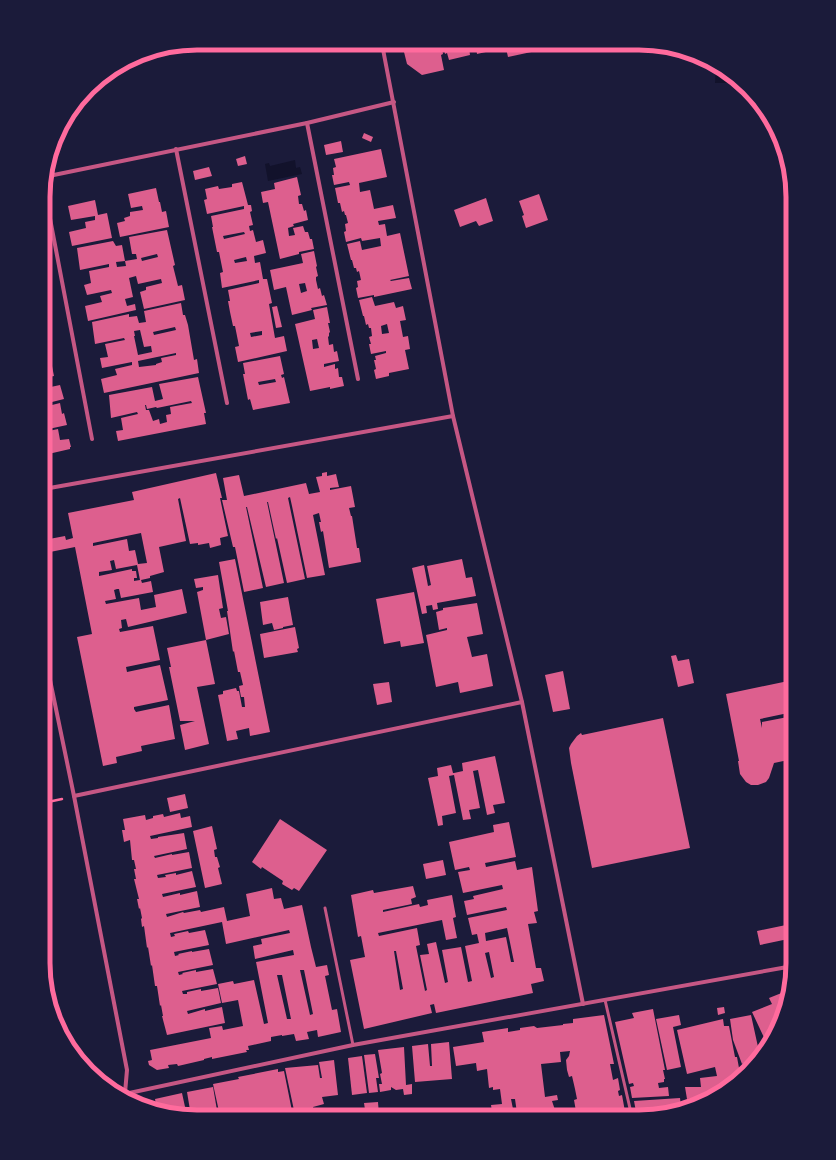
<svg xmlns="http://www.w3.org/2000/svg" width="836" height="1160" font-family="Inter,sans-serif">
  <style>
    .water { fill: #12122b }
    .building { fill: #dd5f8e; fill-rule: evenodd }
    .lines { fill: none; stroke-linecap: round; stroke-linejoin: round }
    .path { stroke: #ff6b9d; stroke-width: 2.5 }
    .service { stroke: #c65784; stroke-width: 3 }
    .minor { stroke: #c65784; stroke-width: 4 }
    .rim { fill: none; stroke: #ff6b9d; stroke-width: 5 }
  </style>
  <rect width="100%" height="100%" fill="#1b1b3a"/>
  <g class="water">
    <polygon points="716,65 732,75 739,83 715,83"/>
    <polygon points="295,160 296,168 300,167 302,174 268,181 265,164 269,163 270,166"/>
  </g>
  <g class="building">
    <polygon points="402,44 441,44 443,54 441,55 444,70 422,75 407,64"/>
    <polygon points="443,44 470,44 471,47 469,48 470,55 449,60 447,53 445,54"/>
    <polygon points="473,44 498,44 499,49 477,54 476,47 474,48"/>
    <polygon points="505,44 535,44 536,51 508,57"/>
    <polygon points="544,44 555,44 555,47 545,49"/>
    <polygon points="364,133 373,137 371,142 362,138"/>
    <polygon points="341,141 343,152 326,155 324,145"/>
    <polygon points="381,149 387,177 359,183 360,192 370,190 374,209 393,205 396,218 378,221 379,225 385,224 387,236 400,233 409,276 390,280 391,281 409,278 412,289 374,297 374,295 358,298 356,288 358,287 357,281 361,280 359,271 357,272 356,268 354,268 352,260 351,260 347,244 360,241 362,250 381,246 380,238 362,241 361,238 346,242 344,232 346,231 345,224 348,223 346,215 345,215 344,211 342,212 340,203 338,203 335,188 350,185 349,182 334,185 332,175 334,175 333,168 336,167 334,159"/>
    <polygon points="245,156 247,164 238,166 236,159"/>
    <polygon points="209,167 212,176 195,180 193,171"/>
    <polygon points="297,177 301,195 298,196 299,204 302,204 304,211 306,210 308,220 293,224 294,226 288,228 289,236 295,235 293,228 303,226 305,232 308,232 310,239 312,239 314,249 299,252 299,254 280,259 268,202 263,203 261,192 275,189 274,183"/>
    <path d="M242,182L248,205H251L252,211L250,212L253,225L249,226L250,231L253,230L256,242L263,240L266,253L254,256L255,263L260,262L263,279H267L272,303L269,304L275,338L284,336L287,351L238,362L235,347L239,346L235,326H233L230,312L228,301H230L228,290L259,283V280L222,288L220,273L223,272L219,252H217L212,227H213L211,216L244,209V206L207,214L204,200L207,199L205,189L218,186L219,189L232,187V184ZM244,232L245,234L224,239L223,236ZM246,257L247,261L235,263L234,260ZM262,331V335L251,337L250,333Z"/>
    <polygon points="156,188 159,202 160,202 162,212 166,211 169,227 120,237 117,223 125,221 124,218 130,216 130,212 143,210 142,206 131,208 128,194"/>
    <polygon points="539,194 548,220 526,228 522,216 524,215 519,201"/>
    <polygon points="486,198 493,221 479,226 476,221 460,227 454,210"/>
    <polygon points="95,200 98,215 107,213 112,238 72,246 69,232 86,228 85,222 95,220 95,216 71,220 68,206"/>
    <path d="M167,230L175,265L173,266L178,286L182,285L185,300L144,309L140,292L146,290V287L162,283L161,279L138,284L136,276L129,278L133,297L125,299L127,306L135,304L136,310L88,321L85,306L102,302L100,296L112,293L111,290L87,295L84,285L91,283L89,271L109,267V264L80,270L77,248L113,241L116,246L122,245L125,261L116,262L117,267L126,266L125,261L137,259L136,254H132L129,237ZM157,254L158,257L142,261L141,258Z"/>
    <path d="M314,251L317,266L316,267L318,276L316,277V280L318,289L320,288L322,296L324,295L327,305L311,308L312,310L292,315L286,287L274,290L270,270L303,263L301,254ZM305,283L307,291L301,293L299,284Z"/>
    <path d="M372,297L375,306L394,302L396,308L403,306L406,320L400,321L403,337L408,336L410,349L405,350L409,369L389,373V376L376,379L374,370L376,369L374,360H376L375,356L386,353V351L371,354L369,344H371L369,337L372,336L371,328H369L368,324L366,325L364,316H363L359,300ZM387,324L389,333L382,334L381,326Z"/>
    <path d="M181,303L183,315H185L188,325L194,360L197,359L199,373L104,393L101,379L117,375L115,369L132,365V362L102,368L100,358L108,357L105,344L125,340L124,338L95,344L92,322L129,314V317L137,316L139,323L146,322L144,311ZM175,327L176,330L154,335L153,332ZM140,330L144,347L151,346L152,352L138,355L134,336H135L134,331ZM176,353V355L161,358L162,362L156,364V365L139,367L138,361Z"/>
    <polygon points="277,306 282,327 276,328 272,307"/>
    <path d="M327,307L330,323H328L330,332L329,333V336L328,337L329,345L333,344L334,352L337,351L339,361L324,364V367L335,364V369L338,368L339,377H342L344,386L330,389V387L310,391L295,324L315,319L313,310ZM317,339L319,348L313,349L312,340Z"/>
    <polygon points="44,332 46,340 48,339 51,351 44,353"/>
    <path d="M280,356L284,374L281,375L282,378L284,377L290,403L253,410L250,399L248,400L243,374H245L243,363ZM275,379L276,382L259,385L258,382Z"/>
    <polygon points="52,366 54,376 44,378 44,367"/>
    <path d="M198,377L206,413H204L206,424L118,441L116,431L123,430L121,418L138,414L137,412L111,418L109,395L152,387L155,401L163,399L159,384ZM191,401L192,403L170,407L171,414L166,415L167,422L160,424L159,419L153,421L149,410H146L145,405H146L147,409L156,407L157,408Z"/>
    <polygon points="44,383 46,388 60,385 64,399 44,404"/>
    <polygon points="60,403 62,414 64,413 67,425 44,430 44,407"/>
    <polygon points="58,429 60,440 69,439 71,447 70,447 70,449 44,455 44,432"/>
    <polygon points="327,472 327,476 336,474 339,487 330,488 330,490 351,486 355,507 349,508 351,516 352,516 357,548 359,548 361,562 329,568 323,531 321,532 319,522 321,522 319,513 313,515 325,575 307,578 292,506 290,497 288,498 305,579 287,583 277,538 276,539 268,502 267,502 284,583 266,587 247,507 246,507 263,588 244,592 235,547 233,547 222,500 227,500 223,478 239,475 244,496 306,483 309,494 320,492 316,477 322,476 322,473"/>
    <path d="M216,473L222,498H220L228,536L220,538L221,545L210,548L209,543L198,545V543L190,544L180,498L178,499L186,541L159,547L164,572L150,576V578L141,580L142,583L151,581L153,592L121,598L119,589H117L114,590L116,599L105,601L106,604L139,598L141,610L156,607L154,595L182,589L187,613L128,627L126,619L121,620L122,628L119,629L120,632L153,626L160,660L126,667L127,672L160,665L168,700L134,707V709L136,712L169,705L175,739L141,746L142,751L116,757L117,763L103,766L77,637L92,634L75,547L45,553L44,540L65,536L66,540L73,538L68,513L134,500L132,492ZM141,533L147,563L138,564L135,550L129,551L127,539L93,546V543ZM114,560L116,569L137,565L140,580L134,581V578H137L136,571H132V569L99,576V572L112,570L110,561Z"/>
    <polygon points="235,559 270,732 250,736 249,728 236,731 238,739 227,741 218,695 223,694 223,691 236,688 237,691 239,691 242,707 245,707 244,697 241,697 239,686 243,685 240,672 238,672 234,651 233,652 227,611 228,611 219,562"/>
    <polygon points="462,559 466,578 472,577 476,596 437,603 438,609 433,610 432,605 426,606 427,613 422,614 412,568 424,565 428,586 431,585 427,566"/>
    <polygon points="218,575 223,608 219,609 221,618 226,617 229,634 206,640 215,684 197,687 209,744 185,750 180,725 195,721 180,721 169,667 171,667 167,648 206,640 197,592 203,590 203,587 196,588 194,579"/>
    <polygon points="414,592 424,643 401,647 400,641 384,644 376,599"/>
    <polygon points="288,597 293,625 283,627 283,628 274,630 272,623 263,625 260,602"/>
    <polygon points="477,603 483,634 467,637 472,657 487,654 493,686 460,693 458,682 436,687 426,635 447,630 447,628 439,630 436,612 443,610 443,608"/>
    <polygon points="295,627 299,648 297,649 298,652 264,658 260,634"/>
    <polygon points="676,655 678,661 689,659 694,683 678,687 671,656"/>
    <polygon points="563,671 570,709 553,712 545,675"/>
    <polygon points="793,680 793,712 760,719 762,728 762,722 793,716 793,759 774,763 769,778 766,782 758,785 751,785 746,782 740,774 738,761 739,761 726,694"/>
    <polygon points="389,682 392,702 377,705 373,684"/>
    <polygon points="663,718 690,848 592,868 571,763 569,748 571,744 577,736 581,733 582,735"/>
    <polygon points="495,756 505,803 493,805 495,813 487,815 478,770 473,771 480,808 469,810 471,819 463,820 454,775 449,776 456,813 442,816 443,825 438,826 428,778 438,776 437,768 451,765 453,773 454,773 463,771 462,763"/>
    <polygon points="185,794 188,808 170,812 167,798"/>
    <path d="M180,813L181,818L190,816L192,827L150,836L151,839L158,838V837L184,833L187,849L154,856L155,858L172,854V855L189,852L192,868L157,875L158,878L166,877L165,875L176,873V875L192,871L196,887L162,894L163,897L180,893V895L197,891L200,907L166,914L167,917L183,912L184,913L200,910L201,912L224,907L227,921L250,916L246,894L272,888L274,899L281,898L284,909L302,905L311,947L304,948L311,947L316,967L327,965L329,975L325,976L332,1010L337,1009L341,1032L318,1037L317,1030L307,1032L309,1039L296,1041L294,1034L282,1036V1035L271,1037V1041L248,1046L249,1050H246L247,1052L212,1059V1057L204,1059V1060L178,1066L177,1064L168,1065L169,1068L157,1070L149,1065L148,1061L152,1060L150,1050L211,1038L209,1028L222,1026L223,1030L243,1026L238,1000L222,1003L218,984L233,981L234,984L254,980L264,1024L268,1023L256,962L294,955L293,950L255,959L253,946L262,944L261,939L290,933L289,930L226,944L222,922L170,933L171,937L175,936L174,934L188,931L189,933L205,930L209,945L174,952L175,956L179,955L178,954L192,951V952L209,949L213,965L178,972L179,975L183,974L182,973L196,970V972L213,969L217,984L182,991L183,994H187V992L201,989V991L218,988L221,1003L187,1011L188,1014L205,1009V1011L222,1007L225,1023L167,1035L162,1016H163L161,1005L160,1006L157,986H155L152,965L151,966L148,947L147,948L144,926L142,927L141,919L142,918L140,908L139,909L137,899H139L134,879H136L134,869H136L134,860H132L130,840L124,842L122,830H125L123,819L145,815L146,820L153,818V816L163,814L164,817ZM300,970H304L313,1014L310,1015ZM277,975H282L291,1019H287Z"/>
    <polygon points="280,819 327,850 299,891 294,888 292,890 282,884 283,881 262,867 261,869 252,862"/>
    <path d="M509,822L516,857L485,863L486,867L515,861L517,870L532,867L538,911L534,912L537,923L528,924L536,968H541L544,981L531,984L533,993L436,1013L434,1004L430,1005L432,1013L364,1029L350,960L365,957L361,936L358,937L351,895L373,890L374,893L413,886L416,897L411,899L412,904L383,910V912L419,904L420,907L428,905L427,900L452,895L456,917L453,918L457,938L446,940L442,920L378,933L379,936L417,928L420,945L416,946L425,991L427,990L420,955L429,954L427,944L436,942L445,983L448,982L442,950L461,947L468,982L472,981L465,946L479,943L477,934L472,935L468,918L507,910L506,907L467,915L464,901L474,899L473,896L503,889L502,885L463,893L458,872L470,870L469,867L455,870L449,842L494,832L493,825ZM507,928L514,962H511L506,937L486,941L485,933ZM394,951H396L403,989L400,990ZM489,952L494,977L491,978L485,953Z"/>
    <polygon points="212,826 217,849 214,850 215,857 217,857 220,867 218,868 222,884 205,888 193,831"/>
    <polygon points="443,860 446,875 426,879 423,864"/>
    <polygon points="786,925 787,930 793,929 793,938 760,945 757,931"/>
    <polygon points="789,990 785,1013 782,1018 778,1020 780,1023 768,1046 752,1012 772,1004 769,998"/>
    <polygon points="724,1007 725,1013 718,1015 717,1008"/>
    <polygon points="653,1009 665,1070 663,1070 665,1079 664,1079 664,1082 658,1083 659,1088 668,1087 669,1096 632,1098 630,1087 634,1086 633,1083 629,1084 615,1022 634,1018 632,1013"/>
    <polygon points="604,1015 614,1064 610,1064 613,1080 618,1078 620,1090 618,1091 619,1096 622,1095 626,1117 577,1117 574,1100 577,1099 575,1089 572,1076 569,1077 567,1070 566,1060 569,1056 570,1051 560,1052 561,1062 541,1064 545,1097 557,1095 558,1100 552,1101 555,1110 561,1109 562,1114 573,1112 574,1117 516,1117 515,1113 517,1113 515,1099 511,1099 513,1109 492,1112 491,1105 502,1104 500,1089 493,1090 493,1087 489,1088 487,1069 477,1071 476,1063 456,1066 453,1047 484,1042 482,1032 508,1028 508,1032 520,1030 520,1028 534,1026 537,1028 563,1025 563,1024 573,1023 573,1019"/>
    <polygon points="679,1015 681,1025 673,1027 681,1067 667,1070 656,1019"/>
    <polygon points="751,1015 760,1056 747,1071 746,1071 744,1063 742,1064 733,1040 730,1019"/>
    <polygon points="723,1019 724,1026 729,1026 735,1057 734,1057 737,1057 741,1079 714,1096 687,1099 685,1087 701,1087 700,1078 717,1076 715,1067 687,1074 677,1030"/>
    <polygon points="449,1042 452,1079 415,1082 412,1046 428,1044 430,1066 432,1066 431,1044"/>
    <polygon points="404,1047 406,1085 412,1084 412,1094 404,1095 403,1089 396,1090 391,1087 391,1090 380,1092 379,1084 382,1084 380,1074 382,1073 378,1050"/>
    <polygon points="375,1054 379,1078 376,1078 378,1092 369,1093 364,1055"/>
    <polygon points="362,1056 367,1093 352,1095 348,1058"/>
    <polygon points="334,1060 338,1095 322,1097 324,1104 313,1107 314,1112 308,1114 308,1116 301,1116 301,1114 295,1115 285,1068 318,1065 320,1078 322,1078 319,1062"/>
    <polygon points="278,1069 278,1072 284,1071 293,1116 220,1116 213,1084 239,1079 238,1077"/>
    <polygon points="213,1087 218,1116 191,1116 187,1092"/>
    <polygon points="182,1093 187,1116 177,1116 157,1110 155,1099"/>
    <polygon points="680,1098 681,1107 637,1117 634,1101"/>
    <polygon points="152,1100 153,1109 138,1105 134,1103"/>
    <polygon points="378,1102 379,1116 366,1116 364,1103"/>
  </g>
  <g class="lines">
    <polyline class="path" points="43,803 62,799"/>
    <g class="service">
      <polyline points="325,908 353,1045"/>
      <polyline points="605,1000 632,1117"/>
    </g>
    <g class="minor">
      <polyline points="382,44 453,416 522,702 583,1004"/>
      <polyline points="307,123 358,379"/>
      <polyline points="176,149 227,403"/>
      <polyline points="44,177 307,123 394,102"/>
      <polyline points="44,187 92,439"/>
      <polyline points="44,489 453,416"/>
      <polyline points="44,651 74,796 127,1070 125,1093"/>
      <polyline points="74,796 522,702"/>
      <polyline points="120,1095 353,1045 793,966"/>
    </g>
  </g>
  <path d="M0 0H836V1160H0ZM197 50H639A147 147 0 0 1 786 197V963A147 147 0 0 1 639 1110H197A147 147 0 0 1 50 963V197A147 147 0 0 1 197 50Z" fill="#1b1b3a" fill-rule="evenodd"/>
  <path class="rim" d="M197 50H639A147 147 0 0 1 786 197V963A147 147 0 0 1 639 1110H197A147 147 0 0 1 50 963V197A147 147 0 0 1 197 50Z"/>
</svg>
